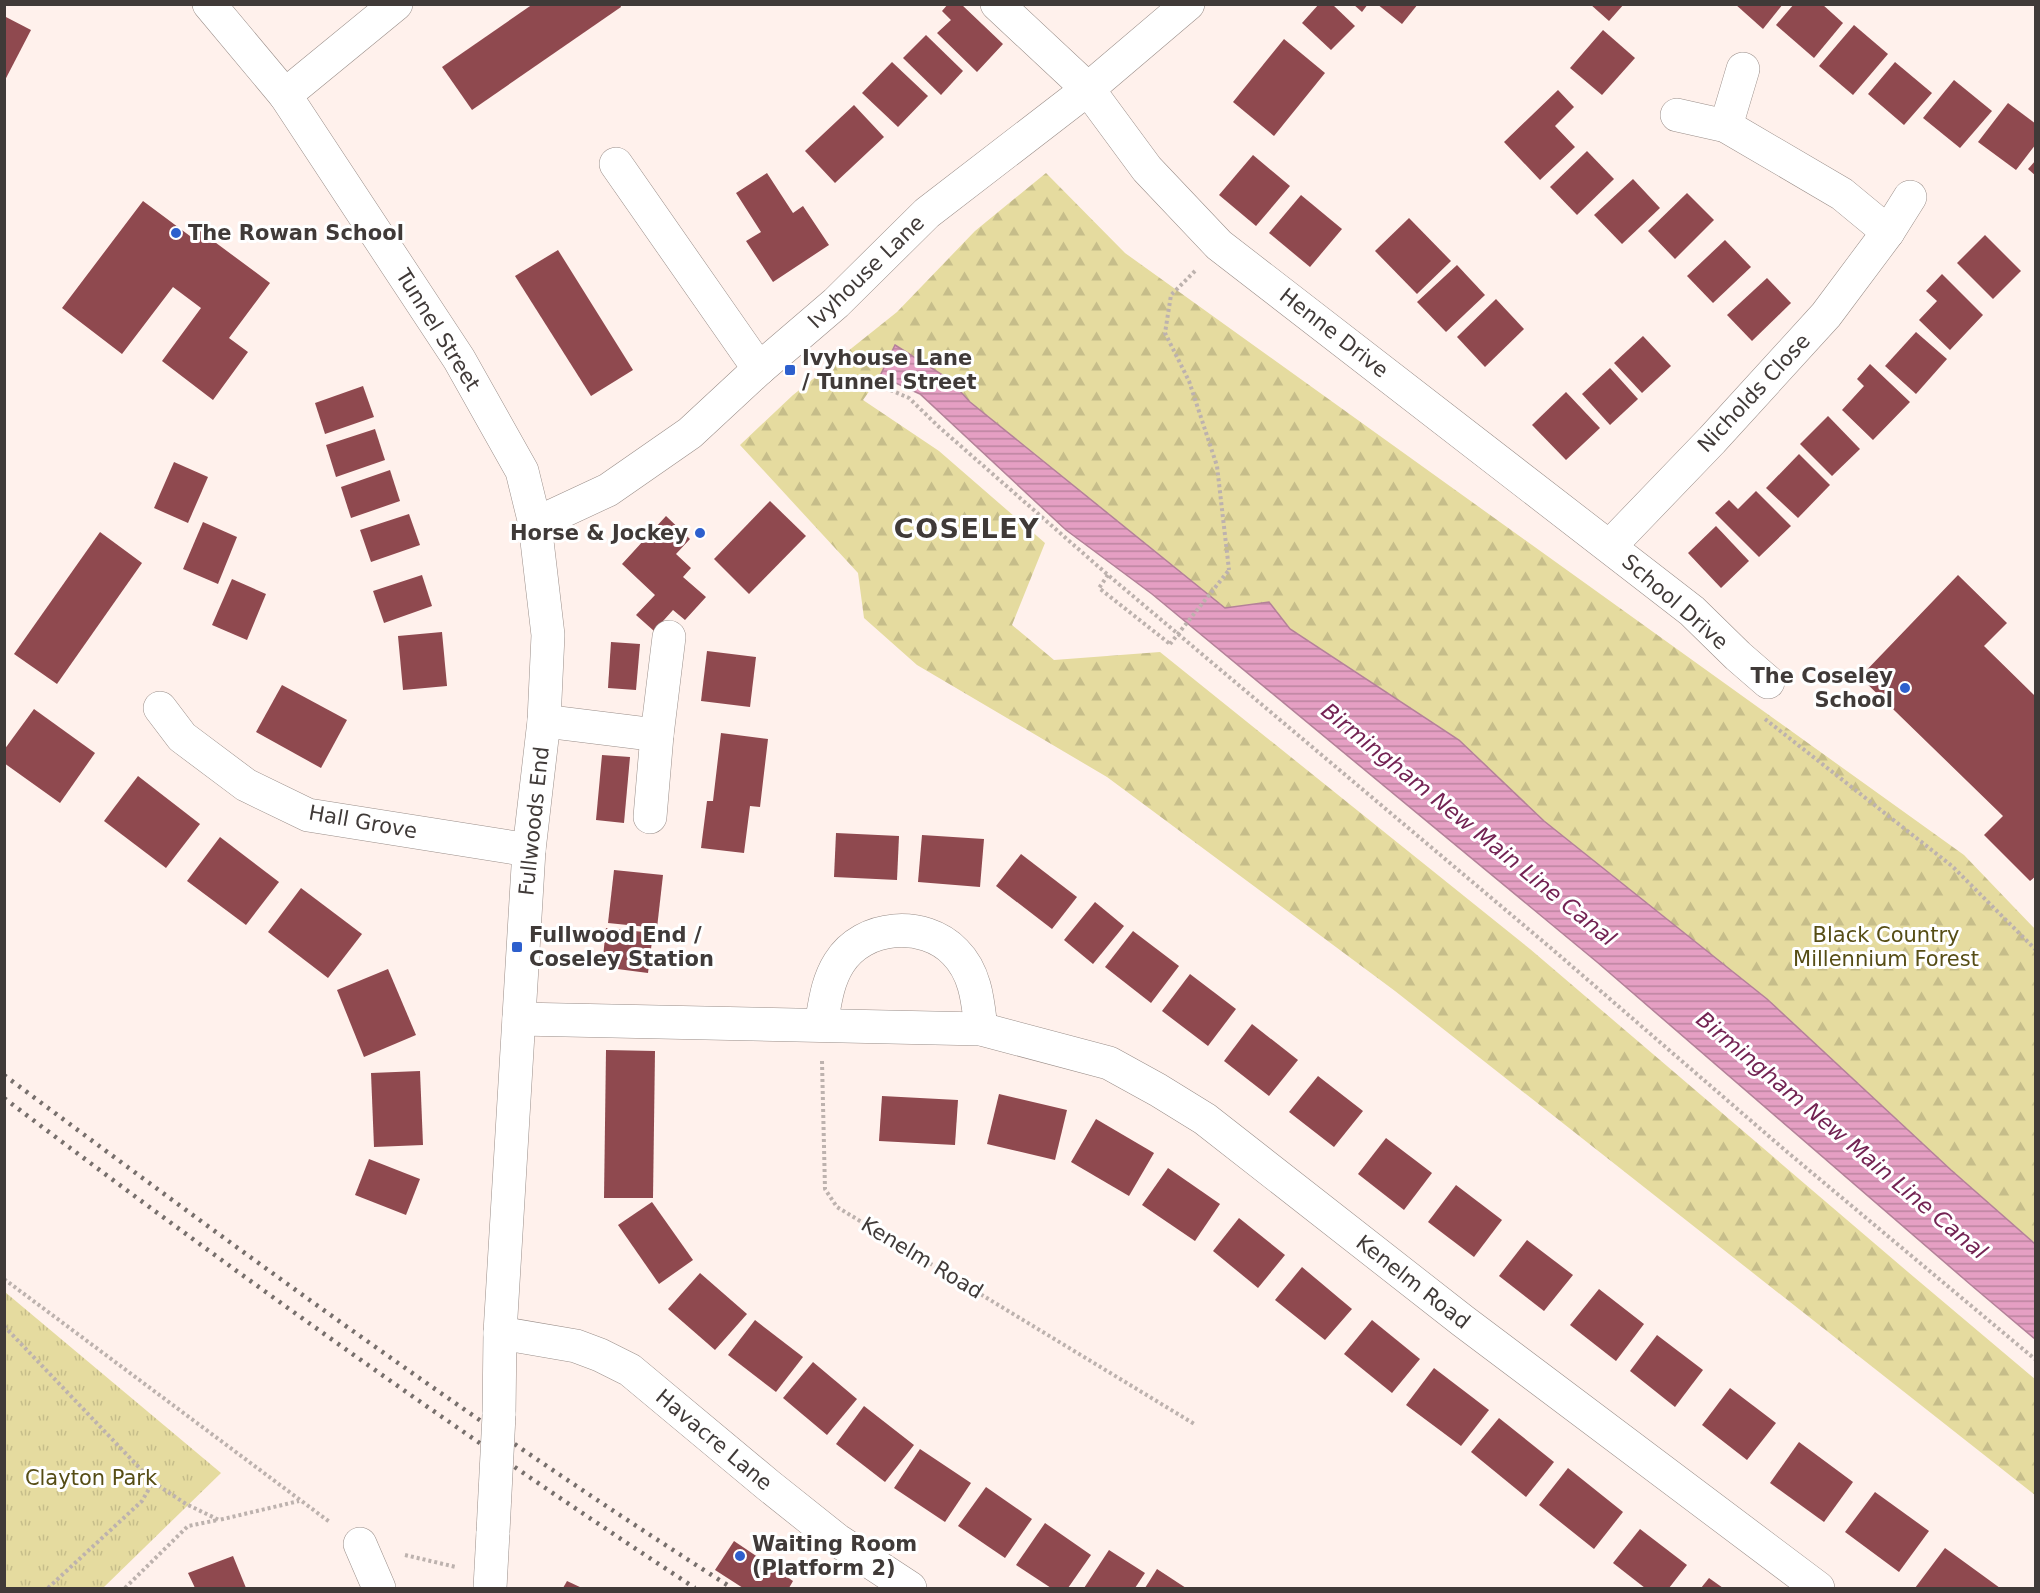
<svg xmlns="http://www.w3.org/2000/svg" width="2040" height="1593" font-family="'DejaVu Sans',sans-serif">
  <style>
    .grass { fill: url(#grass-tufts) }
    .forest { fill: url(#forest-firs) }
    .water { fill: url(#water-rules); stroke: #b48199; stroke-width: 1.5 }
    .building { fill: #8f494f }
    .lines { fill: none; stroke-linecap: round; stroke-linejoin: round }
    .minor-casing { stroke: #9a8e89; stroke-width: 34 }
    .major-casing { stroke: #9a8e89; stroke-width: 34 }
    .path { stroke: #bdb2ae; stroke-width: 4; stroke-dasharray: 3 3; stroke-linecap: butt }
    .minor { stroke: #fff; stroke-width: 33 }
    .major { stroke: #fff; stroke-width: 33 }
    .rail { stroke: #776f6c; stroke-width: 4.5; stroke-dasharray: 3 6; stroke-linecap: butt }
    .major-bridge-casing { stroke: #9a8e89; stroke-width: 34; stroke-linecap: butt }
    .path-bridge { stroke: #bdb2ae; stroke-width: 4; stroke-dasharray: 3 3; stroke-linecap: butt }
    .major-bridge { stroke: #fff; stroke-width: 33 }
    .poi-dot { fill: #2d5fcd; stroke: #fff; stroke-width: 2 }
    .labels { text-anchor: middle; stroke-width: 6; stroke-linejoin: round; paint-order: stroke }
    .poi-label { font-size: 21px; font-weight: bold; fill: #403a38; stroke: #fff; text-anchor: start }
    .street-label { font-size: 21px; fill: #403a38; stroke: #fff }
    .park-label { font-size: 21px; fill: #564d15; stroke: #fff }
    .water-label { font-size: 22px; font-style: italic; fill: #732353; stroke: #fff }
    .district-label { font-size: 27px; font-weight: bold; letter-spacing: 1.5px; fill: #403a38; stroke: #fff }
  </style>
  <defs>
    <pattern id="grass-tufts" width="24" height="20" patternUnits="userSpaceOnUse" patternTransform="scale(1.5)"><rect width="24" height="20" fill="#e5db9f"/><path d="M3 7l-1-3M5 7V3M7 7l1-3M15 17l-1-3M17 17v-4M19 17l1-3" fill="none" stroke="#c6bd8a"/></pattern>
    <pattern id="forest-firs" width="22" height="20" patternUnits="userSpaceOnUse" patternTransform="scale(1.5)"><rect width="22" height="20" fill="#e5db9f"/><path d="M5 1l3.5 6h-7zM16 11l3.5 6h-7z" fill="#c6bd8a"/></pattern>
    <pattern id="water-rules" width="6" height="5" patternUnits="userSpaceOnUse" patternTransform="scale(1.5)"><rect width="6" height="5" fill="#e59fc3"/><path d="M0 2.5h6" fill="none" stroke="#bb839f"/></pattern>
  </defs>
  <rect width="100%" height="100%" fill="#fff1ec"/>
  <polygon class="grass" points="5,1292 221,1473 103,1588 5,1588"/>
  <polygon class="forest" points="1046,173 1125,253 1964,855 2035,929 2035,1244 1951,1170 1767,999 1544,821 1459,740 1290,629 1269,602 1225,609 970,402 949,379 893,362 880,376 863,400 939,451 1045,543 1012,625 1054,660 1160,652 1530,949 1908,1272 2035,1379 2035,1495 1395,991 1107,777 917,665 864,618 858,573 740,445 793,395 897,312 975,231"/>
  <polygon class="water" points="895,345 949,379 970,402 1225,608 1269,602 1290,629 1459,740 1544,821 1767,999 1951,1170 2035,1244 2035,1339 1971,1285 1597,962 1152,594 1066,530 920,394 880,376"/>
  <g class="building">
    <polygon points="533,4 620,4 621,7 472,110 442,67"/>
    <polygon points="948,4 961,4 1003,44 977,72 937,33 951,20 942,11"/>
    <polygon points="1319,4 1332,4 1355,26 1331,50 1302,23"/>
    <polygon points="1353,4 1368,4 1362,12"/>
    <polygon points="1377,4 1418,4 1402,24"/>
    <polygon points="1590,4 1624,4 1609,21"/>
    <polygon points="1735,4 1783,4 1763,29"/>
    <polygon points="1794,4 1822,4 1843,23 1814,58 1776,25"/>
    <polygon points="4,16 31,30 4,82"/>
    <polygon points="1854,25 1888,54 1853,95 1819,66"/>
    <polygon points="1603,30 1635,58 1602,95 1570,68"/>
    <polygon points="926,35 963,71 941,95 903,58"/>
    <polygon points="1284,39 1325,73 1274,136 1233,102"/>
    <polygon points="892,62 928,96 898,127 862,93"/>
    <polygon points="1895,62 1932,93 1904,125 1868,94"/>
    <polygon points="1954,80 1992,111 1960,148 1923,118"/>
    <polygon points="1558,90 1574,107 1555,126 1575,147 1540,180 1504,142"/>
    <polygon points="2008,103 2036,124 2036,144 2016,170 1978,142"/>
    <polygon points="854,105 884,137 835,183 805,151"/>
    <polygon points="1587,151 1614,179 1577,215 1550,187"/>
    <polygon points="1253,155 1290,186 1256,226 1219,195"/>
    <polygon points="2036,160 2036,176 2028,169"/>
    <polygon points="767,173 793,213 803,206 829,245 773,282 746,241 761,232 736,193"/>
    <polygon points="1633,179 1660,208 1622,244 1594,215"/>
    <polygon points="1687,193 1714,220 1675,259 1648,231"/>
    <polygon points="1301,195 1342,229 1310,267 1269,233"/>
    <polygon points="143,201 194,239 200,231 270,283 229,338 248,352 213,400 162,361 201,308 173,287 122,354 62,308"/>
    <polygon points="1409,218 1451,261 1417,294 1375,251"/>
    <polygon points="1985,235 2021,271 1993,299 1957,263"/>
    <polygon points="1725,240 1751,267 1713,303 1687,276"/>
    <polygon points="558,250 633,370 591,396 515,276"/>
    <polygon points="1457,265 1485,295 1446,332 1417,302"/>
    <polygon points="1942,274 1983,315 1950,350 1919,320 1937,301 1926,291"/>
    <polygon points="1767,278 1791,303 1752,341 1727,315"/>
    <polygon points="1496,299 1524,329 1485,367 1457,337"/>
    <polygon points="1916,332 1947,359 1916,394 1885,366"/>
    <polygon points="1643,336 1671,366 1642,393 1614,363"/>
    <polygon points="1870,364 1910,402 1873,440 1842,410 1864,386 1857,379"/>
    <polygon points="1610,368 1638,399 1610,425 1582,394"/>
    <polygon points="363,386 374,417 325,434 315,403"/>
    <polygon points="1566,392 1600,428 1566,460 1532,425"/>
    <polygon points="1828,416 1860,449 1832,476 1800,444"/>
    <polygon points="375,429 385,460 336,477 326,445"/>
    <polygon points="1799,454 1830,485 1798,518 1766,488"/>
    <polygon points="174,462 208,477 188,523 154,508"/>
    <polygon points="390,470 400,501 351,518 341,487"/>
    <polygon points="1756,491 1791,526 1759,557 1715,513 1729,500 1738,509"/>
    <polygon points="770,501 806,536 749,594 714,559"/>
    <polygon points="409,514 420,545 371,562 360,530"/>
    <polygon points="666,516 690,539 676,554 691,568 683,577 706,597 685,620 673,610 654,631 636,615 655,595 622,564"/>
    <polygon points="203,522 237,537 218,584 183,569"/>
    <polygon points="1716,526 1749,561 1721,588 1688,553"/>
    <polygon points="100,532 142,563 57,684 14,654"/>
    <polygon points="422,575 432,606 384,623 373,591"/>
    <polygon points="1958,575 2007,623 1984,646 2036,697 2036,876 2030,881 1984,835 2003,816 1860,677"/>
    <polygon points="232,579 266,594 247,640 212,625"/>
    <polygon points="442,632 447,686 403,690 398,636"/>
    <polygon points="611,642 640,644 636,690 608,688"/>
    <polygon points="707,651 756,657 750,707 701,701"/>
    <polygon points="282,685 347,720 321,768 256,732"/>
    <polygon points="34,709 95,753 60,803 4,763 4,750"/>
    <polygon points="721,733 768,739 760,807 750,806 744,853 701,848 707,801 713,801"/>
    <polygon points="602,755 630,757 624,823 596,820"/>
    <polygon points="138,776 200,824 166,868 104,821"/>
    <polygon points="836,833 899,836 897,880 834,877"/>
    <polygon points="922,835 984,839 980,887 918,882"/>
    <polygon points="220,837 279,882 246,925 187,881"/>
    <polygon points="1021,854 1077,897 1052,929 996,886"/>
    <polygon points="614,870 663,875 657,928 608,923"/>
    <polygon points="301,888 362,934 328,978 268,932"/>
    <polygon points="1095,902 1124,926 1093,964 1064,940"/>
    <polygon points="606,928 653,933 648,973 602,967"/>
    <polygon points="1133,931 1179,966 1151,1003 1105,967"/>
    <polygon points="388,969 416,1035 364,1057 337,990"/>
    <polygon points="1190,974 1236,1009 1208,1046 1162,1011"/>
    <polygon points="1252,1024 1298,1060 1269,1096 1224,1061"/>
    <polygon points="606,1050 655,1051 653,1198 604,1198"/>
    <polygon points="420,1071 423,1145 374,1147 371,1073"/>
    <polygon points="1318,1076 1363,1111 1334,1147 1289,1112"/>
    <polygon points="999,1094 1067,1110 1055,1160 987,1144"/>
    <polygon points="882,1096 958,1100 955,1145 879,1141"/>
    <polygon points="1096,1119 1154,1153 1129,1196 1071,1162"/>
    <polygon points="1386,1138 1432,1173 1404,1210 1358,1174"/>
    <polygon points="369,1159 420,1179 406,1215 355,1195"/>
    <polygon points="1168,1168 1220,1204 1195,1241 1142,1205"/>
    <polygon points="1456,1185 1502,1220 1474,1257 1428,1222"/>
    <polygon points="652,1202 693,1260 659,1284 618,1225"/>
    <polygon points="1239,1218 1285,1255 1258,1288 1213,1251"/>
    <polygon points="1527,1240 1573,1275 1544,1311 1499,1276"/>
    <polygon points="1302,1267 1352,1309 1325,1340 1275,1300"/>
    <polygon points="700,1273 747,1314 715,1350 668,1309"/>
    <polygon points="1599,1289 1644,1324 1616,1361 1570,1325"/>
    <polygon points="755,1320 803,1357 776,1392 728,1355"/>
    <polygon points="1372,1320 1420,1359 1392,1393 1344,1354"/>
    <polygon points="1657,1335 1703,1370 1675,1407 1630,1371"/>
    <polygon points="813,1362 857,1399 827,1435 783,1398"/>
    <polygon points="1434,1368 1489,1410 1461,1446 1406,1405"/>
    <polygon points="1730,1388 1776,1423 1747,1460 1702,1425"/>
    <polygon points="864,1406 914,1445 885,1482 836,1444"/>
    <polygon points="1499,1418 1554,1462 1526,1497 1471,1452"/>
    <polygon points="1799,1442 1853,1482 1824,1522 1770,1483"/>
    <polygon points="920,1449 971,1483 945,1522 894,1488"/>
    <polygon points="1568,1468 1623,1512 1594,1549 1539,1505"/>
    <polygon points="986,1487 1032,1519 1005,1558 958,1526"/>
    <polygon points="1875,1492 1929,1531 1899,1572 1845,1532"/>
    <polygon points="1045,1523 1091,1555 1068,1588 1051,1588 1016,1565"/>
    <polygon points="1640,1529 1687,1565 1669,1588 1645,1588 1613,1563"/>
    <polygon points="734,1541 793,1581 789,1588 743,1588 715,1570"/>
    <polygon points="1945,1548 2000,1588 1915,1588"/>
    <polygon points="1109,1550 1145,1573 1135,1588 1084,1588"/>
    <polygon points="233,1556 246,1588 195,1588 188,1573"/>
    <polygon points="1157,1569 1186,1588 1145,1588"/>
    <polygon points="1709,1578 1723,1588 1701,1588"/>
    <polygon points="567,1581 582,1588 563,1588"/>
  </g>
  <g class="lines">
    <g class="minor-casing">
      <g id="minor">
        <polyline points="997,4 1088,89 1147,169 1219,245 1692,611 1738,656 1768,682"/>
        <polyline points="285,95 396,4"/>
        <polyline points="1677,115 1726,126 1842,194 1888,232"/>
        <polyline points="1726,126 1743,69"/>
        <polyline points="616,164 759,369"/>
        <polyline points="535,524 608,490 690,433 759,369 836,303 927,213 1088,89 1188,4"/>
        <polyline points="1610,546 1712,440 1826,315 1888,232 1910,197"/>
        <polyline points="160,708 182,737 246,785 308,815 529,850"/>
        <polyline points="544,721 657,735"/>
        <polyline points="650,817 657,735 669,637"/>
        <polyline points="519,1019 981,1029 1109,1063 1158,1090 1205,1119 1463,1321 1818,1588"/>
        <path d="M821,1025C825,1003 827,982 839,963C863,924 924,920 955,952C976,973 978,1002 981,1029"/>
        <polyline points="500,1333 576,1346 600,1355 630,1370 768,1485 837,1540 910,1588"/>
        <polyline points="360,1544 379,1588"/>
      </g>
    </g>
    <g class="major-casing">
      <g id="major">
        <polyline points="209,4 285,95 459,359 522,471 535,524 548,635 544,721 529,850 500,1333 499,1415"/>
        <polyline points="490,1588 493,1532"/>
      </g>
    </g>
    <g class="path">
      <polyline points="1195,271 1171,295 1165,333 1189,381 1217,466 1229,570"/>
      <polyline points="874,383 909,398 939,427 1108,575 1552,949 1786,1151 2036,1360"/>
      <polyline points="1108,575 1099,588 1170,644"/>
      <polyline points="1765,719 1952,866 2036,950"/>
      <polyline points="822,1061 825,1189 837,1207 1196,1425"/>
      <polyline points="4,1279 331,1523"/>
      <polyline points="4,1326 153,1482 186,1504 219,1520 299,1501"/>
      <polyline points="405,1555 456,1567"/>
      <polyline points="48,1588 142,1501 153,1482"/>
      <polyline points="125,1588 188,1526 218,1520"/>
    </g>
    <use href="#minor" class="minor"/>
    <use href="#major" class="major"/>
    <g class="rail">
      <path d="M4,1075C242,1253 481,1428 732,1588"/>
      <path d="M4,1098C229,1269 459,1433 695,1588"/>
    </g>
    <g class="major-bridge-casing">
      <polyline id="major-bridge" points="493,1532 499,1415"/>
    </g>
    <polyline class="path-bridge" points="1170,644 1229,570"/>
    <use href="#major-bridge" class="major-bridge"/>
  </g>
  <g class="poi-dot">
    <circle cx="176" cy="233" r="6"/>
    <rect x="784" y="364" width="12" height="12" rx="3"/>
    <circle cx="700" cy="533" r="6"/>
    <circle cx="1905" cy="688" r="6"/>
    <rect x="511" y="941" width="12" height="12" rx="3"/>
    <circle cx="740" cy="1556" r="6"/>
  </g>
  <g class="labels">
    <g class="poi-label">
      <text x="188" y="240">The Rowan School</text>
      <text x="802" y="365">Ivyhouse Lane<tspan x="802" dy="24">/ Tunnel Street</tspan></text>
      <text x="688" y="540" text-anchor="end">Horse &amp; Jockey</text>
      <text x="1893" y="683" text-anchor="end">The Coseley<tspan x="1893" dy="24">School</tspan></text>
      <text x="529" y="942">Fullwood End /<tspan x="529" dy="24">Coseley Station</tspan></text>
      <text x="752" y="1551">Waiting Room<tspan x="752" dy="24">(Platform 2)</tspan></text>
    </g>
    <g class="street-label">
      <text transform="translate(866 272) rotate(-44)" y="7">Ivyhouse Lane</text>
      <text transform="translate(438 330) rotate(58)" y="7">Tunnel Street</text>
      <text transform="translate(1334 333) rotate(38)" y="7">Henne Drive</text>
      <text transform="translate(1754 393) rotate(-47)" y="7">Nicholds Close</text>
      <text transform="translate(1675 602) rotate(41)" y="7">School Drive</text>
      <text transform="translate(534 821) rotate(-84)" y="7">Fullwoods End</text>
      <text transform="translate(363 822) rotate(10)" y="7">Hall Grove</text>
      <text transform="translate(922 1258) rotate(31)" y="7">Kenelm Road</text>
      <text transform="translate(1413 1282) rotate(38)" y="7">Kenelm Road</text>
      <text transform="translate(714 1440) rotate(40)" y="7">Havacre Lane</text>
    </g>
    <g class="park-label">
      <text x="1886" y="942">Black Country<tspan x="1886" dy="24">Millennium Forest</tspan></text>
      <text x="91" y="1485">Clayton Park</text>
    </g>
    <g class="water-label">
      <text transform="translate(1469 824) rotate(39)" y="8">Birmingham New Main Line Canal</text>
      <text transform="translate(1842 1135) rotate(40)" y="8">Birmingham New Main Line Canal</text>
    </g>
    <g class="district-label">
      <text x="967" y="538">COSELEY</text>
    </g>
  </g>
  <rect width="2040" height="1593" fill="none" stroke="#403a38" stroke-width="12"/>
</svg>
